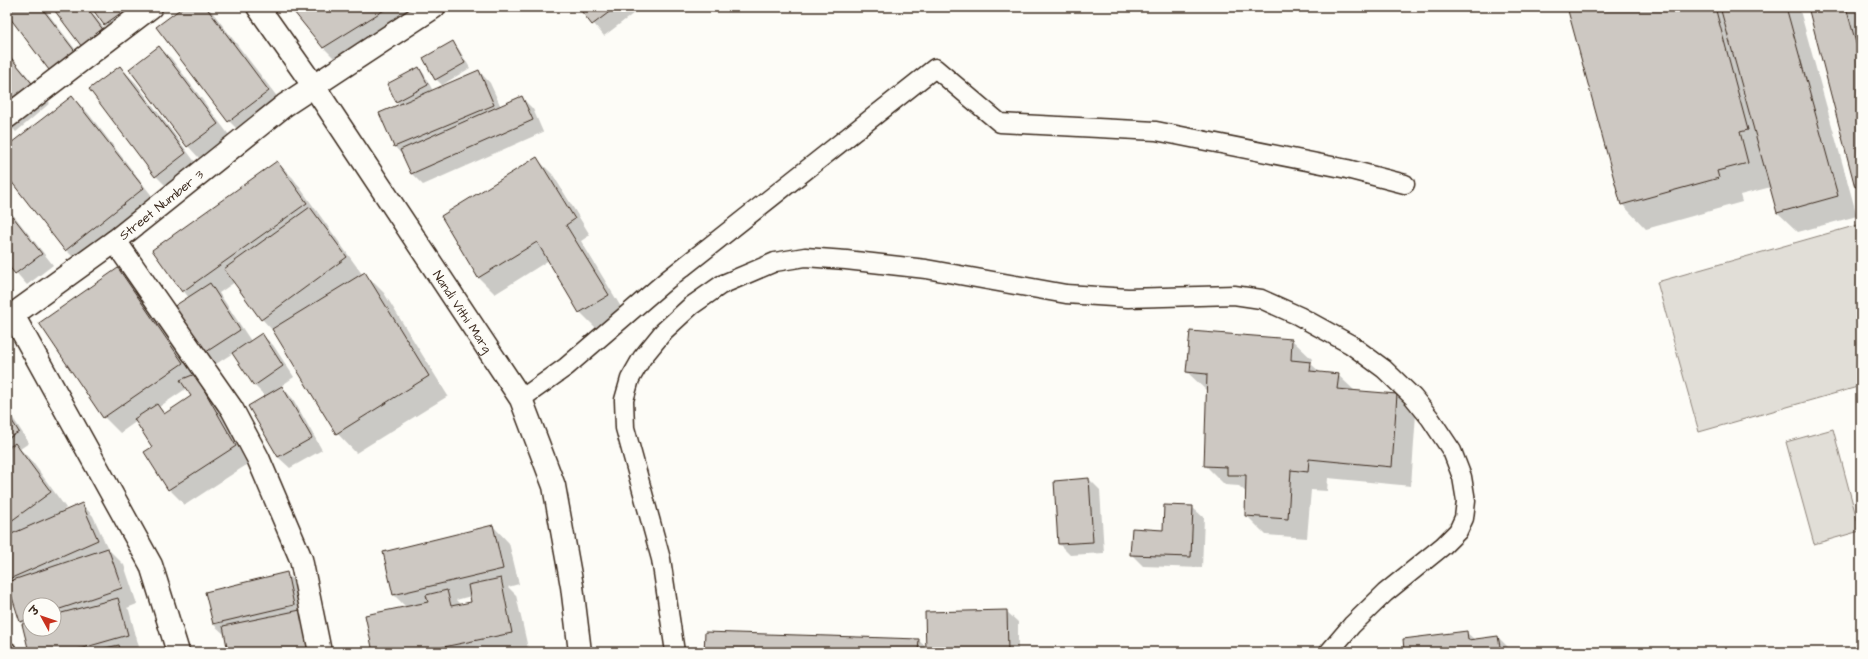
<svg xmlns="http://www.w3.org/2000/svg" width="1868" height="659" font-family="'Architects Daughter','Playpen Sans Deva',sans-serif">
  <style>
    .green { fill: #e1ded7; stroke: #8e847a }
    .shadow { fill: #0003; fill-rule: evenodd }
    .building { fill: #cdc8c2; stroke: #3b2a1e }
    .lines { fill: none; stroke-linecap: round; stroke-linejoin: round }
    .service-casing { stroke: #3b2a1e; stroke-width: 21 }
    .minor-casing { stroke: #3b2a1e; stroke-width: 25 }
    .tertiary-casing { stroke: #3b2a1e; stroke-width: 25 }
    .service { stroke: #fdfcf7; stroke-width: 18 }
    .minor { stroke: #fdfcf7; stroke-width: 22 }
    .tertiary { stroke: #fdfcf7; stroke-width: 22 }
    .labels { text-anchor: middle; stroke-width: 3; stroke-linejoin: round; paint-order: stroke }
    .street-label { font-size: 13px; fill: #3b2a1e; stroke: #fdfcf7 }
  </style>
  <rect width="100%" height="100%" fill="#fdfcf7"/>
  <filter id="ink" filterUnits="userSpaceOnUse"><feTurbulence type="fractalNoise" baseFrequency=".025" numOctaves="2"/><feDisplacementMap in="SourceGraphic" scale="8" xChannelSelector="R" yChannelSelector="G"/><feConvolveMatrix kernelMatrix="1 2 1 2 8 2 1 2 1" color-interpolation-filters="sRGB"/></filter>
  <g filter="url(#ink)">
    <g class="green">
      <polygon points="1861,224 1861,386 1699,432 1657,282"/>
      <polygon points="1833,429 1860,531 1814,544 1786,442"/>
    </g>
    <g class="shadow">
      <polygon points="7,7 43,7 88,66 7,13"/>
      <polygon points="53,7 88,7 118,46 97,62"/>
      <polygon points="92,7 137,7 116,36 105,25"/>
      <polygon points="184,7 207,7 213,13 285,107 245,137 229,121 158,27"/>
      <polygon points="291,7 440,7 343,67 323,47"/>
      <polygon points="580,7 642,7 604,36"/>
      <polygon points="1568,7 1799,7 1857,216 1798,232 1778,213 1771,187 1740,195 1742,202 1646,229 1622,204"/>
      <polygon points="1809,7 1861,7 1861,192 1856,187"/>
      <polygon points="452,42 458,48 470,68 442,85 436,79"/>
      <polygon points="159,47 171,58 229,135 199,158 188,146 130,69"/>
      <polygon points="7,52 50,103 16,132 7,123"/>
      <polygon points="120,67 136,83 201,170 172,192 156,176"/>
      <polygon points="419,68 424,74 433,91 479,71 490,83 501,107 522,98 533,109 543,132 423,185 412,174 404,157 395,147 380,113 400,105 397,101"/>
      <polygon points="72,97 88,113 159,205 82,266 66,250 7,175 7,148"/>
      <polygon points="537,159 553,175 590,235 581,241 624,312 596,328 580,312 549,260 495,294 479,278 442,217"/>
      <polygon points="277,162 293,178 362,274 364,273 384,293 448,396 356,453 337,433 274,332 262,319 235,282 219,293 251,341 261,334 273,345 294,377 281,386 293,399 322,450 290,468 278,457 249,406 266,397 254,385 233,353 216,364 204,353 189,298 154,251"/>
      <polygon points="7,207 53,265 27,285 7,262"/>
      <path d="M118,270L134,286L197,378L211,392L251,462L185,505L169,489L153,448L137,421L120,433L104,417ZM187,388L192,397L166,414L159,407Z"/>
      <polygon points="7,286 13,293 7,298"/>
      <polygon points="1191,332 1292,340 1312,359 1311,364 1321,373 1338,375 1355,391 1396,395 1416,414 1411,486 1328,478 1327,491 1311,490 1307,538 1266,535 1246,515 1247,493 1239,486 1225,485 1205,465 1208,392 1187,372"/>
      <polygon points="7,395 12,401 7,405"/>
      <path d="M7,412L13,418L29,443L20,449L31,460L66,508L60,513L82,504L93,516L108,549L124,565L137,604L127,608L129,610L139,647L124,651L125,652H30L24,624L21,622L8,583L11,582L7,578ZM30,605H54V629H30Z"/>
      <polygon points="1089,479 1100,490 1104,553 1070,555 1059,544 1055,482"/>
      <polygon points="1192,507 1204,518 1202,568 1143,566 1131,554"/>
      <path d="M493,526L509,543L519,584L508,587L516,595L528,648L510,652H374L407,608L394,595ZM471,596L472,603L461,605L456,600Z"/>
      <polygon points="286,573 298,585 323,652 229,652 225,635 213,624"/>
      <polygon points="1006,611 1018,622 1018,652 705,652 918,640 927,648"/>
      <polygon points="1466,632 1475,640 1498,637 1513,652 1400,652"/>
    </g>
    <g class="building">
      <polygon points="7,7 41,7 77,54 52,74 7,14"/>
      <polygon points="52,7 86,7 107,35 85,51"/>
      <polygon points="91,7 129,7 104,25"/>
      <polygon points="183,7 206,7 269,91 228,122 156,27"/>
      <polygon points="290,7 389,7 323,48"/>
      <polygon points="578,7 616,7 592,25"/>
      <polygon points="1567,7 1702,7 1703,11 1715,7 1748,130 1740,132 1748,163 1717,171 1719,178 1621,205"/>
      <polygon points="1720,7 1786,7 1838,196 1777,213"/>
      <polygon points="1808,7 1846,7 1861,61 1861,185 1855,187"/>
      <polygon points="453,41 465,63 435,80 423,58"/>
      <polygon points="159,46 218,124 187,147 129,69"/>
      <polygon points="7,53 35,87 7,110"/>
      <polygon points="120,66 186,153 155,177 89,89"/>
      <polygon points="419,67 428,85 396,102 387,84"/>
      <polygon points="479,70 494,105 394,147 379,113"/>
      <polygon points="72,96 144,188 65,251 7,176 7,146"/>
      <polygon points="522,96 533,120 411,174 400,150"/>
      <polygon points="537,157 575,219 566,225 609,295 579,313 537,242 478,278 441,216"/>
      <polygon points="277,161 307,203 182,292 152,250"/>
      <polygon points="310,207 347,257 261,320 224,269"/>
      <polygon points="7,209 42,254 15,274 7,264"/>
      <polygon points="118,268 183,363 103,418 39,323"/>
      <polygon points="365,272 429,376 336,434 272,329"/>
      <polygon points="210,283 240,330 203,354 173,307"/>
      <polygon points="1190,331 1292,339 1291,360 1311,362 1310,371 1339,374 1337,389 1397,394 1392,467 1309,459 1308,472 1291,470 1288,519 1245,516 1246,475 1227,475 1227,467 1204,466 1207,374 1186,372"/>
      <polygon points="262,333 283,366 254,386 232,353"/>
      <polygon points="195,374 236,446 168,490 144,452 152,447 134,419 157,404 164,414 191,396 180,380"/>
      <polygon points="282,386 312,438 278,457 248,406"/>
      <polygon points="7,413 19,432 7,439"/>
      <polygon points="15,443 51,492 7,524 7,449"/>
      <polygon points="1089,478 1093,542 1058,544 1054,481"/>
      <polygon points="82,503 98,540 7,580 7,536"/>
      <polygon points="1164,505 1193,506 1191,557 1130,555 1132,528 1163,530"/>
      <polygon points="493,525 503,569 393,595 383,552"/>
      <polygon points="108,548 122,588 54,611 54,605 30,605 30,619 20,622 7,582"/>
      <polygon points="287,572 294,605 213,624 205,592"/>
      <polygon points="501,578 512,633 419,652 373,652 365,615 428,602 426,595 447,590 451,606 471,602 468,585"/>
      <polygon points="118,598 128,635 69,652 29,652 22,624 30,622 30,629 54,629 54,615"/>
      <polygon points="305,609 314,648 297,652 228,652 223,626"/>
      <polygon points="1007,610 1008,652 926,652 925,612"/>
      <polygon points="1467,631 1468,640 1498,636 1501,652 1391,652 1404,650 1403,639"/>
      <polygon points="705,632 919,639 918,652 704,652"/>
      <polygon points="119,645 121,652 87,652"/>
    </g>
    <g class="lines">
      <g class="service-casing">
        <g id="service">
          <polyline points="521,399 566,367 667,280 935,68 1000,123 1156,131 1347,169 1405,184"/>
          <polyline points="7,651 7,652"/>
          <polyline points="675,652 661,559 625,428 624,400 630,379 642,358 664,331 691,306 721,285 775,262 805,257 846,260 926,269 1066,294 1128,298 1234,295 1261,299 1299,316 1350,344 1384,369 1413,397 1430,418 1452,451 1462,477 1466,501 1464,518 1458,531 1443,546 1385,593 1352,625 1329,652"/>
        </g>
      </g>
      <g class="minor-casing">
        <g id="minor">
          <polyline points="7,117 151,7"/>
          <polyline points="115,241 232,409 258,458 301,559 320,652"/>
          <polyline points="13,315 151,565 178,652"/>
          <path id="s1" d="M7,319L115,241L285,105L434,7"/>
        </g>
      </g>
      <g class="tertiary-casing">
        <g id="tertiary">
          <path id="s2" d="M258,7L313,85L521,399L554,486L572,586L580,652"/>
        </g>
      </g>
      <use href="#service" class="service"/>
      <use href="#minor" class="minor"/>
      <use href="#tertiary" class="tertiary"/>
    </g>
  </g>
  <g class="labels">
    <g class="street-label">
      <text dy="5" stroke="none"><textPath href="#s1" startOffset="192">Street Number 3</textPath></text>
      <text dy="5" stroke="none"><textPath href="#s2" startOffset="367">Nandi Vithi Marg</textPath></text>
    </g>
  </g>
  <rect width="1868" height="659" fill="none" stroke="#fdfcf7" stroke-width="24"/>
  <rect x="12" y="12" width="1844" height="635" fill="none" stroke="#3b2a1e" stroke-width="1.5" filter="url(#ink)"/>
  <g transform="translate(42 617) rotate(310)"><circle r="19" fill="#fdfcf7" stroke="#afa8a0"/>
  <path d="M0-3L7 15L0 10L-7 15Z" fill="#c8321e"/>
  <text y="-6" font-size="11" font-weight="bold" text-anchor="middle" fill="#3b2a1e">उ</text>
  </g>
</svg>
